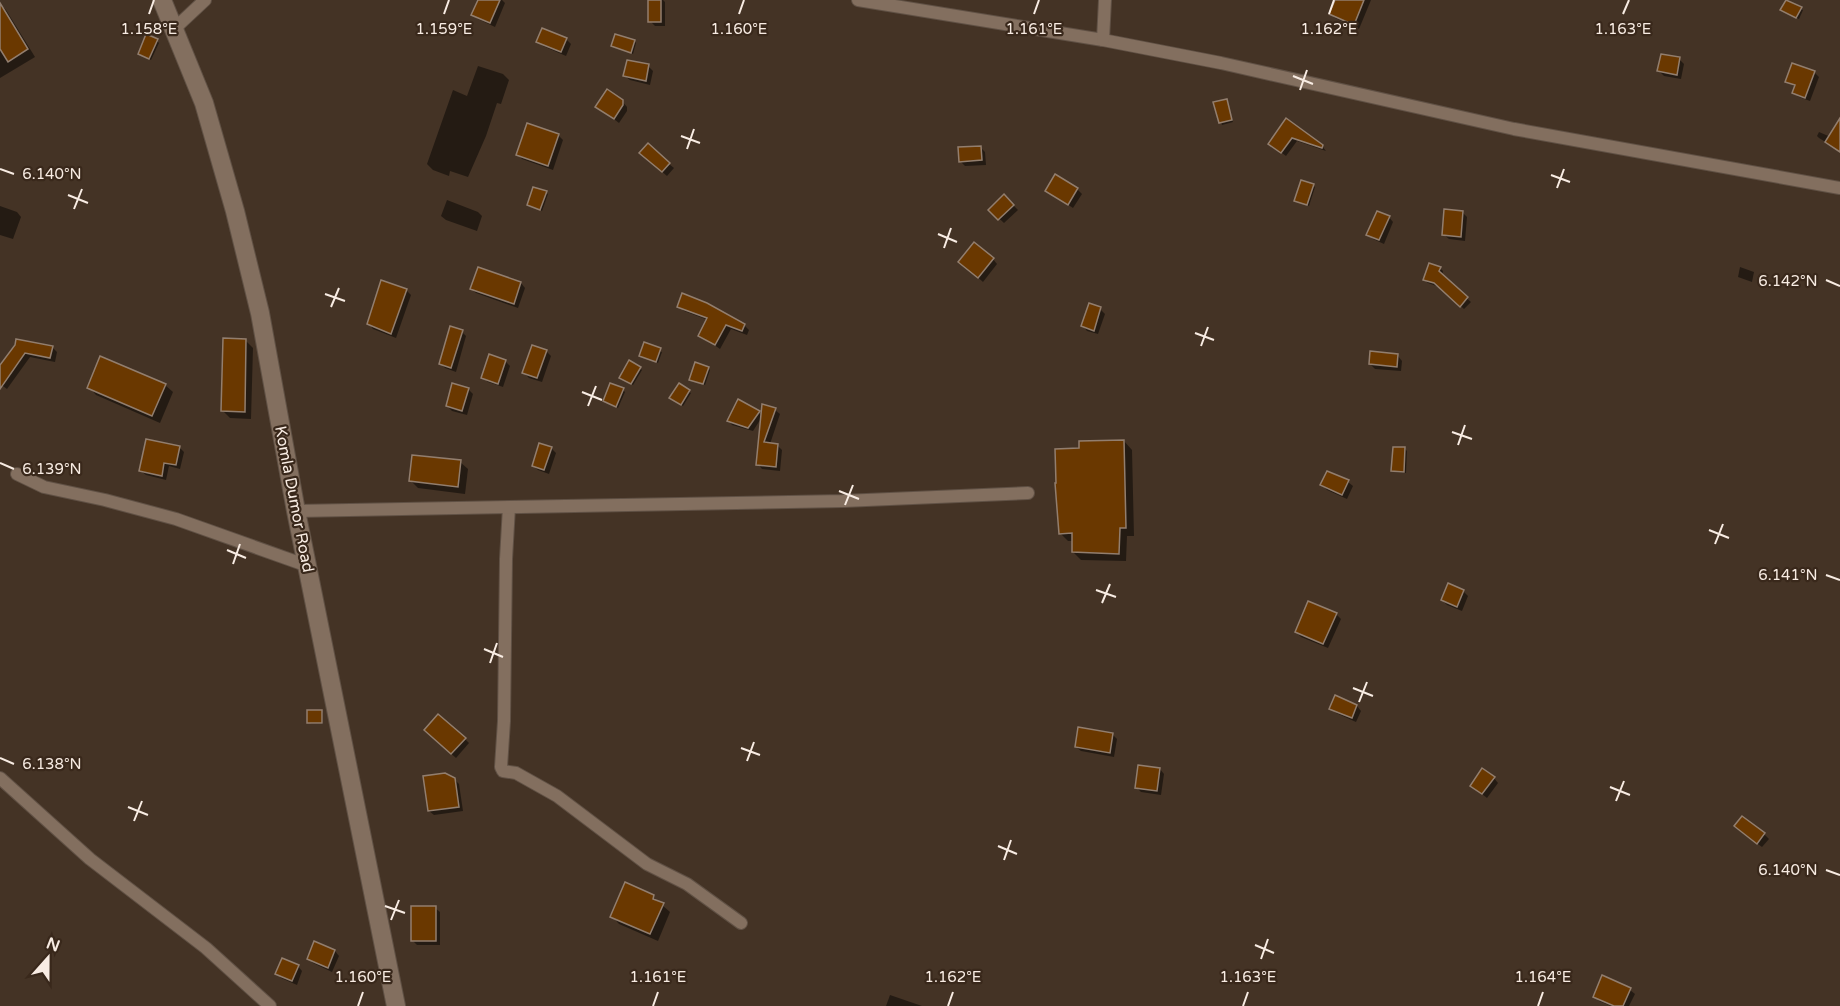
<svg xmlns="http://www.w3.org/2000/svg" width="1840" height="1006" font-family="'Varela Round',sans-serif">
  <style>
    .shadow { fill: #0007 }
    .building { fill: #6a3800; stroke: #927e6e; stroke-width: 1.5 }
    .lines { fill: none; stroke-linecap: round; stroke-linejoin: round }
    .street-casing { stroke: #605145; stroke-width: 14 }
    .secondary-casing { stroke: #605145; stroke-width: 20 }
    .street { stroke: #836f5f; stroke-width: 12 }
    .secondary { stroke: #836f5f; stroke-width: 18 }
    .ticks { fill: none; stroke: #f8ece3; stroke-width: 2 }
    .labels { text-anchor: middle; stroke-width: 4.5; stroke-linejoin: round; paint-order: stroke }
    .street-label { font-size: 16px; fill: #f8ece3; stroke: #39281b }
    .ticks-label { font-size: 15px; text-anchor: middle; fill: #f8ece3; stroke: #39281b; stroke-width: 4.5; stroke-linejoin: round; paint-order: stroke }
  </style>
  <rect width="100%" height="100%" fill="#443325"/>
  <g class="shadow">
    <polygon points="479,0 502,0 505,3 495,27 478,19 473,15"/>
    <polygon points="650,0 663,0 665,2 665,26 655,26 650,21"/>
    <polygon points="1336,0 1371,0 1359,29 1335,18 1330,14"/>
    <polygon points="1787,1 1803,10 1799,19 1784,12"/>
    <polygon points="0,4 6,10 35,57 0,78"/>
    <polygon points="566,39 571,44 566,56 543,46 538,41"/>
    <polygon points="157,41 159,43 151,60 139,54"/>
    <polygon points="634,41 636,43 633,54 612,46"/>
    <polygon points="1679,59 1684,64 1681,79 1664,76 1659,71"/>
    <polygon points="478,66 503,74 509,80 501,104 497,103 486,136 468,177 450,171 449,176 433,170 427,164 453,90 467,96"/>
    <polygon points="648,66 653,71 650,85 630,80 625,76"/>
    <polygon points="1814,72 1819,77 1810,101 1799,97 1794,93 1796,87 1787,81"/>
    <polygon points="1226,100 1233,122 1222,125 1215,103"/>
    <polygon points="622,101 627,107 627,111 619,123 597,106"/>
    <polygon points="1286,120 1322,146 1326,151 1297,141 1286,156 1274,147"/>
    <polygon points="1819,132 1840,141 1840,151 1819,138 1817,136"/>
    <polygon points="558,135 563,140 553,170 522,159 518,155"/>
    <polygon points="980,147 985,152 986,165 965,166 960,161"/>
    <polygon points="646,158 669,164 674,168 667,176"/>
    <polygon points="1313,186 1315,187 1309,206 1296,201"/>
    <polygon points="1077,189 1082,194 1073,208 1047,191"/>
    <polygon points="546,193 548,194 542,211 528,205"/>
    <polygon points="1004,196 1018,210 1004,223 990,210"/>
    <polygon points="447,200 478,212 482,216 477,231 446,220 441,216"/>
    <polygon points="0,206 17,212 21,217 13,239 0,235"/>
    <polygon points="1462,212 1467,217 1465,241 1449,239 1444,235"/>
    <polygon points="1389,217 1393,222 1384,244 1373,239 1368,234"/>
    <polygon points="993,259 997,264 983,282 965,266"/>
    <polygon points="1740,267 1754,272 1752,282 1738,277"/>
    <polygon points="1440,268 1443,271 1442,276 1471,302 1464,309 1439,287 1428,283 1425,280"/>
    <polygon points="479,269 521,283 525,288 518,308 476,293 471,289"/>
    <polygon points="406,290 411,295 396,338 373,329 369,324"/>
    <polygon points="679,306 744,325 749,330 747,335 731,329 720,349 700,335 708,320 684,311"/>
    <polygon points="1100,309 1105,314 1098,334 1087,331 1083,326"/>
    <polygon points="462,332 466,336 456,372 445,368 441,364"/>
    <polygon points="245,340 253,348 251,419 230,418 223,411"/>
    <polygon points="645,344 662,352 658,363 643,357"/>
    <polygon points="17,346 52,347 57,352 55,362 30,357 7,389 0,384 0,368"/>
    <polygon points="546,351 551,356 542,382 529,378 524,373"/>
    <polygon points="1398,356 1402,361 1401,371 1375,369 1370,364"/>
    <polygon points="505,361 510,366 503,387 488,382 483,378"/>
    <polygon points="640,368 642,370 633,385 622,379"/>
    <polygon points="708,369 710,370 705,385 693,381"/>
    <polygon points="165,385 173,392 160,423 96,395 89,387"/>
    <polygon points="679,385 691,393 683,406 673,400"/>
    <polygon points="468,389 473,394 467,415 452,411 447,406"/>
    <polygon points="623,390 625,392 618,408 604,401"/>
    <polygon points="739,401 762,415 775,410 780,414 770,444 777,445 782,450 780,471 762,469 758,464 762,417 753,431 732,425 729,421"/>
    <polygon points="1124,441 1132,450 1134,536 1127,536 1126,561 1081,560 1073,552 1073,541 1068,541 1060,533 1080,450"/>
    <polygon points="179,447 184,452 180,469 169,466 166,480 146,475 141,471"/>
    <polygon points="551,448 556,453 549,474 538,470 533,466"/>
    <polygon points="1405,449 1407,451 1406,473 1395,472 1393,470"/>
    <polygon points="460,462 468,469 465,494 418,488 411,481"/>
    <polygon points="1328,472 1348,482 1353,486 1347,499 1327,490 1322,485"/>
    <polygon points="1463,591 1468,596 1462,611 1447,605 1442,600"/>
    <polygon points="1336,614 1341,619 1328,648 1301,637 1296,632"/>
    <polygon points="1357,706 1361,711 1356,722 1336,713 1331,708"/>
    <polygon points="321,711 323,713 323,724 311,724 309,722"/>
    <polygon points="1112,734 1117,739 1114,757 1081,751 1076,747"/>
    <polygon points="430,735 465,739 469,743 456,758"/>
    <polygon points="1160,769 1164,774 1161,795 1141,792 1137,788"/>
    <polygon points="1494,778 1498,783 1487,798 1477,790"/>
    <polygon points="454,779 459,784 463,811 434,815 429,811"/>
    <polygon points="1740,831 1764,834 1769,839 1762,847"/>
    <polygon points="653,897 670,912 658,941 619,924 612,916"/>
    <polygon points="435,908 440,912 440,945 417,945 412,940"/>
    <polygon points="315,943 335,951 339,956 332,972 313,963 308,959"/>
    <polygon points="298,966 302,971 297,985 281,978 277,973"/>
    <polygon points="1630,990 1635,994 1629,1006 1611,1006 1599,1001 1595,996"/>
    <polygon points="890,995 922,1006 886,1006"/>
  </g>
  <g class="building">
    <polygon points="478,0 500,0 490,23 471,15"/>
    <rect x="648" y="0" width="13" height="22"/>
    <polygon points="1335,0 1364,0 1354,25 1329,14"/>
    <polygon points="1786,0 1802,7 1796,18 1780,10"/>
    <polygon points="0,3 28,49 8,62 0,49"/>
    <polygon points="542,28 567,38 561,52 536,42"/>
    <polygon points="146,34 158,39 149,59 138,54"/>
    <polygon points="615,34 635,40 631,53 611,46"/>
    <polygon points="1661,54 1680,57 1677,75 1657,71"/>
    <polygon points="627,60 649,64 646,81 623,76"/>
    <polygon points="1792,63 1815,71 1805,98 1792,93 1795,85 1785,82"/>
    <polygon points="607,89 623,100 623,105 614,119 595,107"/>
    <polygon points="1227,99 1232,120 1219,123 1213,102"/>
    <polygon points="1286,118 1323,145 1322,148 1292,138 1281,153 1268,144"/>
    <polygon points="1840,118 1840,152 1825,142"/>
    <polygon points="527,123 559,134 548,166 516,155"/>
    <polygon points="648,143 670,163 662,172 639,153"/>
    <polygon points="981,146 982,160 959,162 958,147"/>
    <polygon points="1055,174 1078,188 1068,205 1045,191"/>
    <polygon points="1301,180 1314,184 1307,205 1294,201"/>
    <polygon points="533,187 547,191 540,210 527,205"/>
    <polygon points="1004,194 1014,205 998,220 988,210"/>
    <polygon points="1444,209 1463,211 1461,237 1442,235"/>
    <polygon points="1377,211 1390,216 1379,240 1366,235"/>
    <polygon points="974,242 994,258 978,278 958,262"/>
    <polygon points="1429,263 1441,267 1439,271 1468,297 1460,307 1434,283 1423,280"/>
    <polygon points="478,267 521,282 514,304 470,289"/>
    <polygon points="381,280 407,289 391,334 367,324"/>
    <polygon points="682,293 707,303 745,324 742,331 726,325 715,345 698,336 707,318 677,307"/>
    <polygon points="1089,303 1101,307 1094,331 1081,326"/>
    <polygon points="450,326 463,330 451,368 439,364"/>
    <polygon points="223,338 246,339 245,412 221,411"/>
    <polygon points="16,339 53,346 50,358 25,353 0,389 0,365 15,345"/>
    <polygon points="644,342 661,348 656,362 639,356"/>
    <polygon points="532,345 547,350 537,378 522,373"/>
    <polygon points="1370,351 1398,354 1397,367 1369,364"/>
    <polygon points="489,354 506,360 498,384 481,378"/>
    <polygon points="100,356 166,384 152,416 87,388"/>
    <polygon points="629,360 641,367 631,384 619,378"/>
    <polygon points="695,362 709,367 703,384 689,380"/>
    <polygon points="452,383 469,388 462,411 446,406"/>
    <polygon points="610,383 624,388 616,407 603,401"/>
    <polygon points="679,383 690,390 681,405 669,398"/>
    <polygon points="738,399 760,411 748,428 727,421"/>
    <polygon points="762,404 776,408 764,442 778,444 776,467 756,465"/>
    <polygon points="146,439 180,446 176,465 164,463 162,476 139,471"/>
    <polygon points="1124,440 1126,528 1120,528 1119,554 1072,552 1072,533 1059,534 1055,483 1056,483 1055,449 1079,448 1079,441"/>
    <polygon points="539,443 552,447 544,470 532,466"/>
    <polygon points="1393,447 1405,447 1404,472 1391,471"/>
    <polygon points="412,455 461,460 458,487 409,481"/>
    <polygon points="1327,471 1349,480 1342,495 1320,485"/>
    <polygon points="1448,583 1464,590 1457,607 1441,600"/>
    <polygon points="1308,601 1337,613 1323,644 1295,632"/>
    <polygon points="1335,695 1357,705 1352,718 1329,709"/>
    <rect x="307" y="710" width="15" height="13"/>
    <polygon points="438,714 466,738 451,754 424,730"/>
    <polygon points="1078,727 1113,733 1110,753 1075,747"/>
    <polygon points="1138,765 1160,768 1157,791 1135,788"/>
    <polygon points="1482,768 1495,777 1482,794 1470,786"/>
    <polygon points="445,773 455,778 459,807 428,811 423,776"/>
    <polygon points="1742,816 1765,833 1757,844 1734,826"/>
    <polygon points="625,882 654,895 653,899 664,903 650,934 610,917"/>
    <rect x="411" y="906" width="25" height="35"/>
    <polygon points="314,941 335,950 328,968 307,959"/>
    <polygon points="282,958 299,965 292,981 275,974"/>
    <polygon points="1602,975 1631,988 1623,1006 1614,1006 1593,997"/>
  </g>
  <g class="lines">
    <g class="street-casing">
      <g id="street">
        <polyline points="858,0 1103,40 1221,63 1514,129 1840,188"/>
        <polyline points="174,29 205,0"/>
        <polyline points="1103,40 1105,0"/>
        <polyline points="17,474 44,487 105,500 176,519 308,566"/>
        <polyline points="509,507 506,559 504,721 501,767 503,771 516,773 557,796 647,864 687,884 741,923"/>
        <polyline points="296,511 843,501 1028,493"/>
        <polyline points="0,778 90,859 206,948 270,1006"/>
      </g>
    </g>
    <g class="secondary-casing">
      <polyline id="secondary" points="162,0 204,103 235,211 260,313 296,511 396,1006"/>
    </g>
    <use href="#street" class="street"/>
    <use href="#secondary" class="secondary"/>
  </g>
  <path class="ticks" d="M149,14L154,0M444,14L449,0M739,14L744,0M1034,14L1039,0M1329,14L1334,0M1623,14L1629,0M1293,76L1313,84M1300,90L1307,70M681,136L700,143M687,149L694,129M0,169L14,174M1551,175L1570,182M1557,188L1564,169M68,195L88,203M74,209L82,189M938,234L957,242M944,248L951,228M1826,280L1840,286M325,294L345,301M331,307L339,288M1195,333L1214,340M1201,346L1208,327M582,392L602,400M588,406L596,386M1452,432L1472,439M1458,445L1465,425M0,463L14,469M839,491L859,499M845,505L853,485M1709,530L1729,538M1715,544L1723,524M227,550L246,558M233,564L240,544M1826,575L1840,580M1096,590L1116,597M1102,603L1110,584M484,649L503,657M490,663L497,643M1353,688L1373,696M1359,702L1367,682M741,748L760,755M0,758L14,764M747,761L754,742M1610,787L1630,795M1616,801L1624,781M128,807L148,815M134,821L142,801M998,846L1017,854M1004,860L1011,840M1826,870L1840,875M385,906L405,913M391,920L399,900M1255,945L1274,953M1261,959L1268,939M358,1006L363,992M653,1006L658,992M948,1006L953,992M1243,1006L1248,992M1538,1006L1543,992"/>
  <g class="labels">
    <g class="street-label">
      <text transform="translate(295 499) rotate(79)" y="6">Komla Dumor Road</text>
    </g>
  </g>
  <g class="ticks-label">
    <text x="149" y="34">1.158°E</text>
    <text x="444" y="34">1.159°E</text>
    <text x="739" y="34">1.160°E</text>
    <text x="1034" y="34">1.161°E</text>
    <text x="1329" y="34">1.162°E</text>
    <text x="1623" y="34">1.163°E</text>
    <text x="52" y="179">6.140°N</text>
    <text x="1788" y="286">6.142°N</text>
    <text x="52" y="474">6.139°N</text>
    <text x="1788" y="580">6.141°N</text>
    <text x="52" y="769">6.138°N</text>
    <text x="1788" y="875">6.140°N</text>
    <text x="363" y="982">1.160°E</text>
    <text x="658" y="982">1.161°E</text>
    <text x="953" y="982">1.162°E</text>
    <text x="1248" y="982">1.163°E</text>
    <text x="1543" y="982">1.164°E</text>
  </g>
  <g transform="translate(48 958) rotate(21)" stroke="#39281b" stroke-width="4.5" paint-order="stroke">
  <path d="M0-4.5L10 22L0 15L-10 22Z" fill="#f8ece3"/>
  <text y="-9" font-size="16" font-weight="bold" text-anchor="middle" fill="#f8ece3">N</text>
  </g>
</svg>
